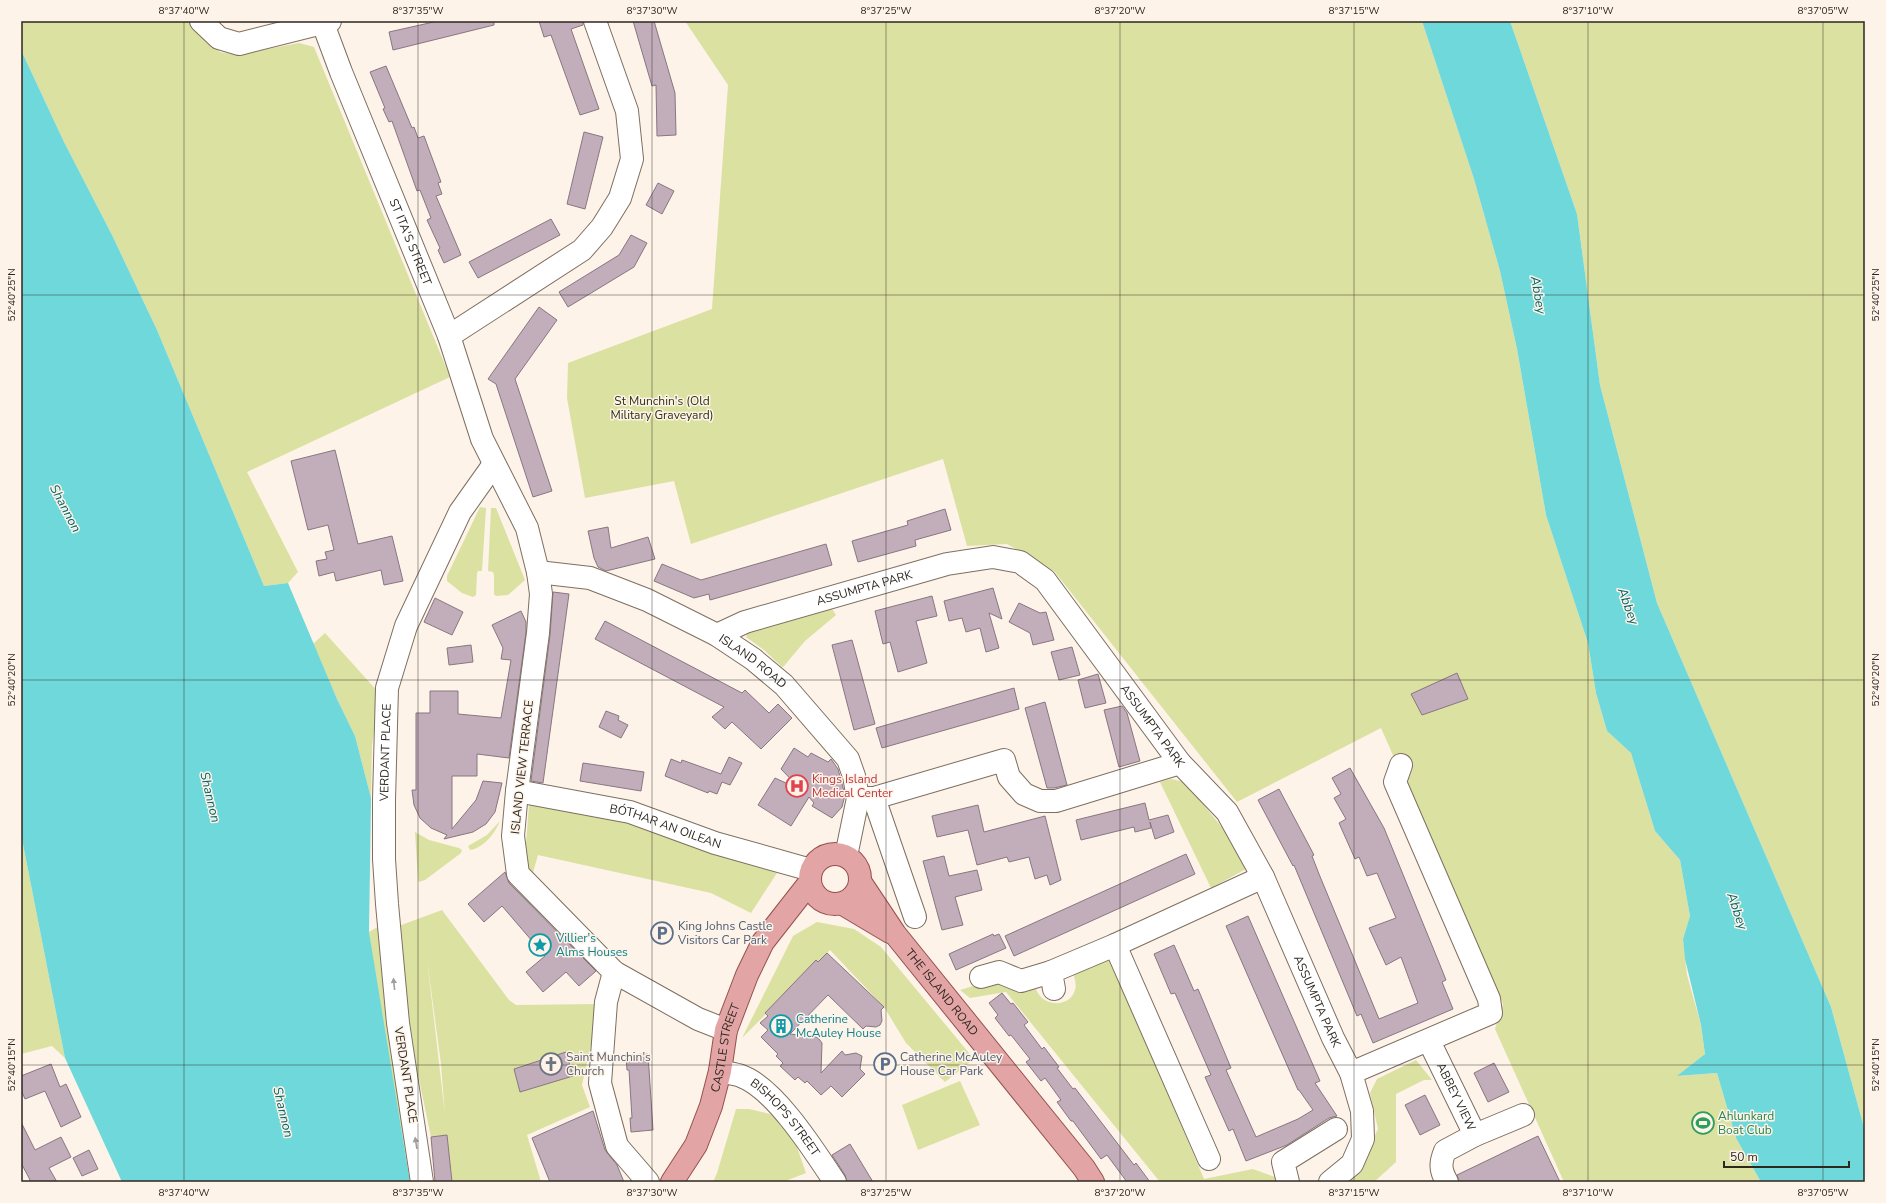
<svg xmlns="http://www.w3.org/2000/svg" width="1886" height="1203" font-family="'Nunito Sans',sans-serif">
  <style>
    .green { fill: #dbe1a1; fill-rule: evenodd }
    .water { fill: #6ed8db }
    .building { fill: #c2adbb; stroke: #897682 }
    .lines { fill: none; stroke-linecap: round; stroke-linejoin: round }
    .minor-casing { stroke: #7e6f5f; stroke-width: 24 }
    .major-casing { stroke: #96514f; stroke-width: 24 }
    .minor { stroke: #fff; stroke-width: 22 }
    .major { stroke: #e2a4a5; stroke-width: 22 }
    .oneway { fill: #a09e9b }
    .ticks { fill: none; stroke: #2d2720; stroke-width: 1; stroke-opacity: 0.45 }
    .labels { text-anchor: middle; stroke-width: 3; stroke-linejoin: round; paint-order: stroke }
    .street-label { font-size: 12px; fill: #2d2720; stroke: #fdf3e8 }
    .park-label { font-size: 12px; fill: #313312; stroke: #fdf3e8 }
    .health-label { font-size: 12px; fill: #be3a42; stroke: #fdf3e8; text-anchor: start }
    .service-label { font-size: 12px; fill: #4e5e75; stroke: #fdf3e8; text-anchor: start }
    .culture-label { font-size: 12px; fill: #0d838f; stroke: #fdf3e8; text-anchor: start }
    .worship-label { font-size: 12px; fill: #5b616d; stroke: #fdf3e8; text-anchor: start }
    .leisure-label { font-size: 12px; fill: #27864d; stroke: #fdf3e8; text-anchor: start }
    .water-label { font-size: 13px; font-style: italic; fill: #046467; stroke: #fdf3e8 }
    .neatline { fill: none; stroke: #2d2720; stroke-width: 1.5 }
    .ticks-label { font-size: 10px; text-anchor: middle; fill: #2d2720 }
  </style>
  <rect width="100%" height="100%" fill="#fdf3e8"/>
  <g class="green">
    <polygon points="21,21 189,21 220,52 236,55 299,43 314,47 450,377 247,472 298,572 288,583 264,586 157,330 112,235 64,142 21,50"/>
    <polygon points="685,21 1422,21 1474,179 1500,271 1517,349 1546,515 1588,643 1596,693 1607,731 1631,753 1655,831 1680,860 1690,916 1683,939 1687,975 1701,1025 1705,1054 1678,1076 1717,1073 1736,1138 1761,1182 1564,1182 1495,1029 1503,1004 1381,728 1237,802 1054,571 1007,544 967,546 943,459 691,544 674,481 585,498 567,398 568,363 712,309 728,85"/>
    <polygon points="1510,21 1865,21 1865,1131 1831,1007 1657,603 1600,385 1577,214"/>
    <polygon points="480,507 486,508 482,571 478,571 477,573 476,595 473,597 462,593 447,581 447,576"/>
    <polygon points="491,508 496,508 525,580 508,595 496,596 494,594 494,575 493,572 488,571"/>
    <polygon points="830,606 836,615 805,641 784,666 782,667 764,650 746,637 748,632"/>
    <polygon points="325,633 379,693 372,746 371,798 355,736 337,699 313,644"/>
    <polygon points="1171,779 1185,782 1246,857 1246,869 1211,888 1160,782"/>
    <polygon points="529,805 629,820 777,873 751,913 711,893 538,855 532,876 524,868"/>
    <path d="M500,821C495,833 484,848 470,850L468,846L487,835Z"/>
    <polygon points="415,832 429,840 459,848 462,850 461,853 425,880 419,882 418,880"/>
    <polygon points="21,834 65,1058 52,1046 21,1054"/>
    <path d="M442,910L509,1000L516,1005L600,1004L582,1085L590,1107L527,1135L541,1182H452L447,1135L431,1137L416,1065L396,927ZM427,959L441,1064L445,1115Z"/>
    <polygon points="817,922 854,929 881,947 974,1059 945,1082 906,1043 884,1007 830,950 742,1038 793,936"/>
    <polygon points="383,924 411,1182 381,1017 369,932"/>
    <path d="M1108,959L1112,962L1204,1179L1253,1169L1275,1177L1277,1182H1160L1006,992L970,998L960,990L993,980L1036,989C1037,992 1039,995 1041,997C1051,1007 1071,1005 1075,990C1077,984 1074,977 1073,972Z"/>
    <polygon points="1416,1060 1432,1080 1424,1080 1396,1094 1396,1162 1374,1182 1344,1182 1357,1171 1378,1129 1370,1093 1377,1079"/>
    <polygon points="960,1081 980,1125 918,1150 902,1105"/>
    <polygon points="736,1109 749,1109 770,1114 792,1133 806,1173 783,1182 713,1182 717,1173"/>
  </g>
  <g class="water">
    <polygon points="1422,21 1510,21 1577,214 1600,385 1657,603 1831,1007 1865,1131 1865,1182 1761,1182 1736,1138 1717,1073 1677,1076 1705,1054 1701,1025 1685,959 1683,939 1690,916 1680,860 1655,831 1631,753 1607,731 1596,693 1588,643 1546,515 1517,349 1500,271 1474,179"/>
    <polygon points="21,50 64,142 112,235 157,330 264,586 288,583 337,699 355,736 371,798 369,932 410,1182 122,1182 65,1058 21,834"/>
  </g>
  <g class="building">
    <polygon points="438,21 494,21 494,25 393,50 389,32"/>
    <polygon points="539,21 583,21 583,25 571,29 599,109 580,115 551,35 544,37"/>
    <polygon points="633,21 654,21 675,93 676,135 657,136 656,85 652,86"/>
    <polygon points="386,66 412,128 414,127 418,138 424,136 441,182 438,183 442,194 436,196 461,255 444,263 438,250 440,248 427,220 431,218 420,190 417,191 392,121 389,122 383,109 385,108 370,72"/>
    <polygon points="584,132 603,137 585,209 567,204"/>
    <polygon points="658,183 674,191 662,214 646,205"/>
    <polygon points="551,219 560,235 478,278 469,262"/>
    <polygon points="631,235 647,243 634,267 568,307 559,292 619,255"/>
    <polygon points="539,307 557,320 515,379 552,491 533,497 496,384 488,379"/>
    <polygon points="335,450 358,544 392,536 403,581 384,585 381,570 336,581 334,572 319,576 316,561 327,559 325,552 334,550 328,525 308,530 291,461"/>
    <polygon points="945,509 951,530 915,540 916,546 858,562 852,541 908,525 907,521"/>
    <polygon points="608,527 611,548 648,537 655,559 606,571 598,567 594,558 588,531"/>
    <polygon points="826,544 832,565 710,600 709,594 694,598 654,581 662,564 701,580"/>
    <polygon points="993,588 1002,619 989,613 999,648 986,652 980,628 966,632 962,618 949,621 944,601"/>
    <polygon points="553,592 569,594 543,783 531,781 550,635"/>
    <polygon points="932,596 937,616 916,621 927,663 898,672 890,642 883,644 875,611"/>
    <polygon points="435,598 463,612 452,635 424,622"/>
    <polygon points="1019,603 1040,613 1046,612 1054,640 1033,645 1030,633 1009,622"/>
    <polygon points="521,611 526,622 526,632 509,758 477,754 477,776 452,776 452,829 476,800 483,781 502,783 495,812 486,824 473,832 444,839 447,835 431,828 420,818 414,805 412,790 416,790 416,713 430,713 430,691 458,691 458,714 501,718 511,660 501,659 503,648 492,625"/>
    <polygon points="605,621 742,693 745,690 769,713 778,704 792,718 761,749 732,722 725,729 712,717 724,707 595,639"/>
    <polygon points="852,640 875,724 854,730 832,645"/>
    <polygon points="471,645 473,662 449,665 447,648"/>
    <polygon points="1072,647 1080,675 1059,680 1051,652"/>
    <polygon points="1457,673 1468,699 1422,715 1411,694"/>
    <polygon points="1098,674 1106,703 1085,708 1078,680"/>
    <polygon points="1014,688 1019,709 882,748 876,728"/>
    <polygon points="1045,702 1067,785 1054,788 1047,788 1025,708"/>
    <polygon points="1122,706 1127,713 1140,761 1119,767 1104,710"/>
    <polygon points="606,711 619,716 618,720 628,725 621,738 599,727"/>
    <polygon points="794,748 808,757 811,753 828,762 831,759 838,769 845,795 842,807 832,818 812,806 814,803 809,797 791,826 758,805 775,778 801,790 781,769"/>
    <polygon points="729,757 742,763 730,785 722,782 717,794 709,791 708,793 665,776 671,759 681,763 682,760 721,774"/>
    <polygon points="583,763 644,772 641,791 580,781"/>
    <polygon points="1350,768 1384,828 1440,965 1446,980 1442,982 1453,1009 1373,1043 1361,1014 1357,1016 1294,865 1293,866 1258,800 1279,789 1314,855 1312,856 1319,874 1379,1019 1418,1003 1401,957 1386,965 1369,928 1396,918 1377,873 1367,876 1359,857 1355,859 1339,823 1346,819 1334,798 1341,794 1332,778"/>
    <polygon points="1145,803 1149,820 1168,815 1174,832 1155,839 1150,822 1151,828 1135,832 1134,827 1081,840 1076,820"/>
    <polygon points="978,805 984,832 1045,816 1061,880 1050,885 1047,875 1035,879 1029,857 1009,862 1007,857 977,865 968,830 937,837 932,816"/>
    <polygon points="1186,854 1195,874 1014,956 1005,936"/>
    <polygon points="944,856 949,876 977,870 982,890 955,897 963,925 942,930 923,861"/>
    <polygon points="505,872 509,883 596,971 579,986 566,972 543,992 526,972 545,956 502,906 484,922 468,904"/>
    <polygon points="1248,916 1320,1081 1315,1083 1337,1116 1329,1118 1287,1145 1246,1161 1233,1129 1229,1131 1205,1077 1211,1075 1175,993 1171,994 1154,954 1174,945 1194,991 1198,989 1231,1068 1226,1070 1256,1137 1298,1119 1313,1110 1299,1090 1298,1090 1226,926"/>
    <polygon points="993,934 994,936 999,934 1006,948 956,970 949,954"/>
    <polygon points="827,953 884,1007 881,1010 882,1021 880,1025 876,1027 866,1026 863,1029 828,995 790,1034 816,1037 819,1039 822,1043 821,1073 842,1051 845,1055 856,1053 862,1056 860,1069 865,1074 842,1097 831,1086 821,1095 807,1081 805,1083 798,1077 795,1080 780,1066 783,1063 776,1056 778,1054 761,1037 768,1030 760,1023 768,1016 765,1013 816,960 818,962"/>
    <polygon points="1002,993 1011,1004 1013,1003 1028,1022 1024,1025 1042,1049 1044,1047 1059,1067 1057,1068 1073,1089 1075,1088 1134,1165 1136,1163 1150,1182 1127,1182 1107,1155 1101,1159 1073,1121 1071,1121 1057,1102 1061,1100 1045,1078 1041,1081 1026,1062 1030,1059 1011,1035 1009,1036 995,1018 998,1015 989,1003"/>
    <polygon points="566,1052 573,1076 520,1092 514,1069"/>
    <polygon points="648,1054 653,1130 631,1132 630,1118 632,1118 629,1070 627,1070 626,1055"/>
    <polygon points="1494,1063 1509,1092 1488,1102 1474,1073"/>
    <polygon points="51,1064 60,1087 66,1084 81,1117 61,1127 45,1091 25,1099 21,1090 21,1076"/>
    <polygon points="1425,1095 1440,1125 1420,1135 1405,1105"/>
    <polygon points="593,1111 605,1150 617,1165 624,1182 550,1182 532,1138"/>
    <polygon points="21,1122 35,1150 61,1137 71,1157 49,1168 57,1182 31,1182 28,1176 21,1163"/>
    <polygon points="447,1135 452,1182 435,1182 431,1137"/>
    <polygon points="1538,1136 1560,1182 1459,1182 1457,1175"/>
    <polygon points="850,1144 873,1182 847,1182 845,1175 832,1155"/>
    <polygon points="89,1150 98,1169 82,1176 73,1158"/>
  </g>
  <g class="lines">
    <g class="minor-casing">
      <g id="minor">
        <polyline points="201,21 219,38 239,44 330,21"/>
        <path id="s1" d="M322,21L341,72L449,336L482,439L527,528L538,572L541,594L538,633L517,791L513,836L518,874L614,972L698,1019L726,1030"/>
        <polyline points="449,336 582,250 602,227 620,198 632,159 627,111 595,21"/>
        <path id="s2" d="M538,572L590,578L647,600L717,635L753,659L784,685L848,759L854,776L858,798L846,856"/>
        <path id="s3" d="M717,635L745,622L947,564L993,557L1020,562L1045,580L1180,763L1227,812L1263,877L1333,1038L1351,1073L1362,1111L1363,1139L1352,1164L1330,1182"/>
        <path id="s4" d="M517,791L630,812L715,843L811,870"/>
        <polyline points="858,798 874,798 1004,760 1009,777 1024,794 1040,801 1056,801 1180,763"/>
        <polyline points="874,798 915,917"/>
        <polyline points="1115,945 1209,1159"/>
        <polyline points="614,972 606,1002 600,1083 617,1146 648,1182"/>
        <polyline points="981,977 999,972 1021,981 1051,972"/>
        <polyline points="1054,989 1051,972 1115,945 1263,877"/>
        <path id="s5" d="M1429,1041L1475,1135L1445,1151C1440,1163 1440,1170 1447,1182"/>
        <path id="s6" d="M720,1071C727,1073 735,1074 741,1076C775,1088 815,1152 835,1182"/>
        <polyline points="1351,1073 1491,1013 1489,999 1395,782 1401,765"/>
        <polyline points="1475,1135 1523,1115"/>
        <path id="s7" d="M422,1182L398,1023L387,904L384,859V800L387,688L406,626L460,512L494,464"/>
        <polyline points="1288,1182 1283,1162 1336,1129"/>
      </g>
    </g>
    <g class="major-casing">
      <g id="major">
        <circle cx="835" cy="879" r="25"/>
        <path id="s8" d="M861,883L895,934L1084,1168L1093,1182"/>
        <polyline points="843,904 890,932"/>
        <path id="s9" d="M672,1182L696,1145L711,1106L720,1071L726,1030L747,975L763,942L810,882"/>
      </g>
    </g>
    <use href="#minor" class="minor"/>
    <use href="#major" class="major"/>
  </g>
  <defs><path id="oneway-solid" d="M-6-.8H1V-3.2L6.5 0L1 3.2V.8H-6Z"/></defs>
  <g class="oneway">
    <use href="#oneway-solid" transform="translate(394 984) rotate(-96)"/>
    <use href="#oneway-solid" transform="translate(416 1143) rotate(-99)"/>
  </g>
  <path class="ticks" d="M184,21V1182M418,21V1182M652,21V1182M886,21V1182M1120,21V1182M1354,21V1182M1588,21V1182M1823,21V1182M21,295H1865M21,680H1865M21,1065H1865"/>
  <defs>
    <g id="hospital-ring" transform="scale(1.15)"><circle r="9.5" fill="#fdf3e8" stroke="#e0444e" stroke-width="1.5"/><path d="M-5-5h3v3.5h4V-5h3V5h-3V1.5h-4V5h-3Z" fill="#e0444e"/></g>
    <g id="parking-ring" transform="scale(1.15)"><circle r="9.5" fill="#fdf3e8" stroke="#5c6f8a" stroke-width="1.5"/><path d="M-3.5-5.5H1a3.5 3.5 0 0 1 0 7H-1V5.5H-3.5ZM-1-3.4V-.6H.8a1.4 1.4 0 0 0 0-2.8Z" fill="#5c6f8a"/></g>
    <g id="sight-ring" transform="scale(1.15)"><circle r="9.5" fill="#fdf3e8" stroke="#0f9aa8" stroke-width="1.5"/><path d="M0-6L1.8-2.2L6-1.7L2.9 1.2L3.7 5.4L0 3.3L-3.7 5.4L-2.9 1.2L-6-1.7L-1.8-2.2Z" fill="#0f9aa8"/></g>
    <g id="building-ring" transform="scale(1.15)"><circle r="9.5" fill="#fdf3e8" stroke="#0f9aa8" stroke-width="1.5"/><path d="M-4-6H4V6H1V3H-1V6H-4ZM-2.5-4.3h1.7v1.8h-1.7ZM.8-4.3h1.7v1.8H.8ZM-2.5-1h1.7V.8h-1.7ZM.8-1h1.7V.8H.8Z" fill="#0f9aa8"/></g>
    <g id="church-ring" transform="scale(1.15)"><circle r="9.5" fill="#fdf3e8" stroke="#6b7280" stroke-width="1.5"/><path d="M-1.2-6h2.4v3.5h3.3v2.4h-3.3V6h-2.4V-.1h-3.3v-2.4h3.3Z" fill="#6b7280"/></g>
    <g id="stadium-ring" transform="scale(1.15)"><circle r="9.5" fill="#fdf3e8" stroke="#2e9e5b" stroke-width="1.5"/><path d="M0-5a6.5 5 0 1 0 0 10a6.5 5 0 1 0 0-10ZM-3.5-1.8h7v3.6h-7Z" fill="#2e9e5b"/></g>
  </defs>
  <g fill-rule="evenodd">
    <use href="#hospital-ring" x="797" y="786"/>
    <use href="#parking-ring" x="662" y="933"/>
    <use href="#sight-ring" x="540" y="945"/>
    <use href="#building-ring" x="781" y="1026"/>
    <use href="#church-ring" x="551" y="1064"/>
    <use href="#parking-ring" x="885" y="1064"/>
    <use href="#stadium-ring" x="1703" y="1123"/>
  </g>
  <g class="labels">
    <g class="street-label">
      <text dy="4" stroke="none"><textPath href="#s1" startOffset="238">ST ITA'S STREET</textPath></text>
      <text dy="4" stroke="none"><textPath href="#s3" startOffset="155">ASSUMPTA PARK</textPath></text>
      <text dy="4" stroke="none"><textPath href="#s2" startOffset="236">ISLAND ROAD</textPath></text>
      <text dy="4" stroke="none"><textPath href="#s3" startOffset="527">ASSUMPTA PARK</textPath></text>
      <text dy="4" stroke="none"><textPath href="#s7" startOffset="432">VERDANT PLACE</textPath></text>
      <text transform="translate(522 767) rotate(-84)" y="4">ISLAND VIEW TERRACE</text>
      <text dy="4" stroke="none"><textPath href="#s4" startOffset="153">BÓTHAR AN OILEAN</textPath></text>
      <text dy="4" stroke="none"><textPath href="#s8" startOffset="136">THE ISLAND ROAD</textPath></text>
      <text dy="4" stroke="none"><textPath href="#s3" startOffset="851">ASSUMPTA PARK</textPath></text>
      <text dy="4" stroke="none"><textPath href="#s9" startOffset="146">CASTLE STREET</textPath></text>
      <text transform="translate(406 1075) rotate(81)" y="4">VERDANT PLACE</text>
      <text dy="4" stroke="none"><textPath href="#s5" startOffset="62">ABBEY VIEW</textPath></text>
      <text dy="4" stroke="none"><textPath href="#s6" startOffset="83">BISHOPS STREET</textPath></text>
    </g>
    <g class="park-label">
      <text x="662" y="405">St Munchin's (Old<tspan x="662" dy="14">Military Graveyard)</tspan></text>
    </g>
    <g class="health-label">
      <text x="812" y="783">Kings Island<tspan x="812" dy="14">Medical Center</tspan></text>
    </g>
    <g class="service-label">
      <text x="678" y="930">King Johns Castle<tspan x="678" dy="14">Visitors Car Park</tspan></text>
      <text x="900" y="1061">Catherine McAuley<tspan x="900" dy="14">House Car Park</tspan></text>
    </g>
    <g class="culture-label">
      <text x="556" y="942">Villier's<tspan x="556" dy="14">Alms Houses</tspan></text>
      <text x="796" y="1023">Catherine<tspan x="796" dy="14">McAuley House</tspan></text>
    </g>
    <g class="worship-label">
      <text x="566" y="1061">Saint Munchin's<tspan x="566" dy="14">Church</tspan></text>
    </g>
    <g class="leisure-label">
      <text x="1718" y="1120">Ahlunkard<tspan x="1718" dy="14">Boat Club</tspan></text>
    </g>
    <g class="water-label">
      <text transform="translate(1539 295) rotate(80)" y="5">Abbey</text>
      <text transform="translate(66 508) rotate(62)" y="5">Shannon</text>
      <text transform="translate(1629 606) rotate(70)" y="5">Abbey</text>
      <text transform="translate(211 797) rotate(77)" y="5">Shannon</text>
      <text transform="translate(1738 911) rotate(71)" y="5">Abbey</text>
      <text transform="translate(284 1112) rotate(77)" y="5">Shannon</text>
    </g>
  </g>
  <rect width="1886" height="1203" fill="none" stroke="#fdf3e8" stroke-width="44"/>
  <path d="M1724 1161v6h125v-6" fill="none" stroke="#2d2720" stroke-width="2"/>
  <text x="1730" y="1161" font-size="12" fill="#2d2720" stroke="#fdf3e8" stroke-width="3" paint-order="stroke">50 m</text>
  <rect x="22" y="22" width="1842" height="1159" class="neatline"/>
  <g class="ticks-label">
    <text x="184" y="14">8°37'40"W</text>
    <text x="418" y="14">8°37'35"W</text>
    <text x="652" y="14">8°37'30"W</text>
    <text x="886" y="14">8°37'25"W</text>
    <text x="1120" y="14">8°37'20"W</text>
    <text x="1354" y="14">8°37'15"W</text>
    <text x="1588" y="14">8°37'10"W</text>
    <text x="1823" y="14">8°37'05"W</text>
    <text transform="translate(11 295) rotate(-90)" y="4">52°40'25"N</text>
    <text transform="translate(1875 295) rotate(-90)" y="4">52°40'25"N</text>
    <text transform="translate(11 680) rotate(-90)" y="4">52°40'20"N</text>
    <text transform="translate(1875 680) rotate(-90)" y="4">52°40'20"N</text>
    <text transform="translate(11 1065) rotate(-90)" y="4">52°40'15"N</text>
    <text transform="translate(1875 1065) rotate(-90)" y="4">52°40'15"N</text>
    <text x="184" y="1196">8°37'40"W</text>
    <text x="418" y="1196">8°37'35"W</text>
    <text x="652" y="1196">8°37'30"W</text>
    <text x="886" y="1196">8°37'25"W</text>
    <text x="1120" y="1196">8°37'20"W</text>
    <text x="1354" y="1196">8°37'15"W</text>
    <text x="1588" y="1196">8°37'10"W</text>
    <text x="1823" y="1196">8°37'05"W</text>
  </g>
</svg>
